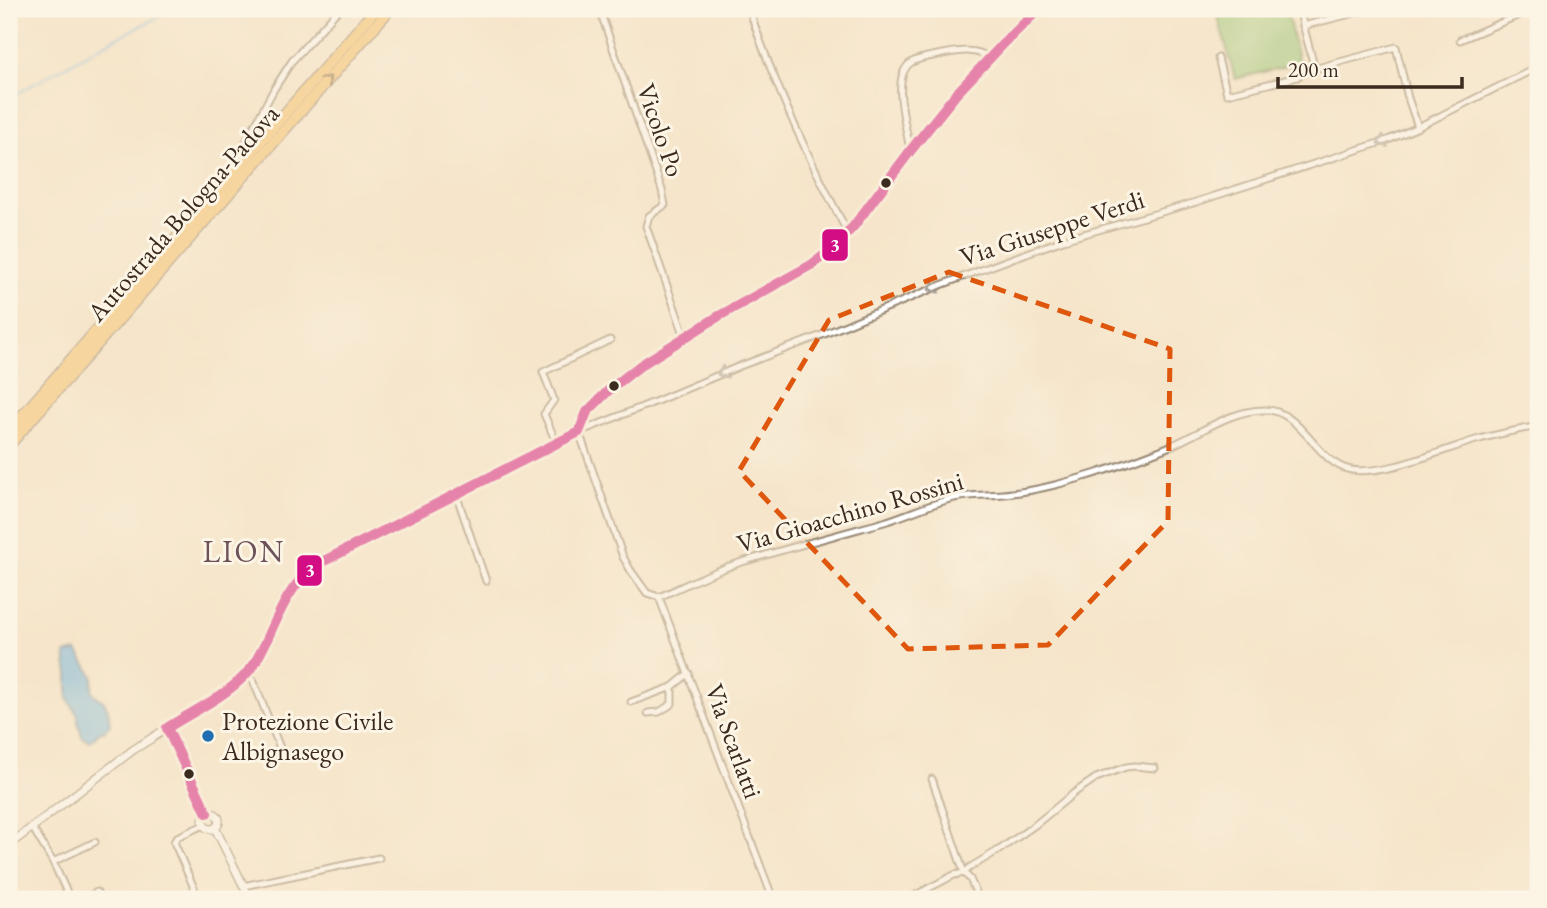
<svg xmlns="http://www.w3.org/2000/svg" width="1547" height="908" font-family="'EB Garamond',serif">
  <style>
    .green { fill: #97c878; stroke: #69794b; stroke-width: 2 }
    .water { fill: #6ab4e2; stroke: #526f80; stroke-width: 2 }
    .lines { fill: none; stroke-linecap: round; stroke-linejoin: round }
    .stream { stroke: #6ab4e2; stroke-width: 2 }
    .minor-casing { stroke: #988874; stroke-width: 9 }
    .tertiary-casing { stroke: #988874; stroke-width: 10 }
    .secondary-casing { stroke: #988874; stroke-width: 11 }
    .motorway-casing { stroke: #988874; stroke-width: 13 }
    .minor { stroke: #fff; stroke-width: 5 }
    .tertiary { stroke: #fff; stroke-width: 7 }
    .secondary { stroke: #fce6c4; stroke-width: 8 }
    .motorway { stroke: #f7c06c; stroke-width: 10 }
    .bus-1-casing { stroke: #fcf5e5; stroke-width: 16 }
    .bus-1 { stroke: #d30d84; stroke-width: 10 }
    .oneway { stroke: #906e41 }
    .oneway2 { stroke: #a79f9a }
    .marked { fill: none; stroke: #df570d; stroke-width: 5; stroke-dasharray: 14 9; stroke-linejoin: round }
    .bus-dot { fill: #3b2a1e; stroke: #fcf5e5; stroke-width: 2.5 }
    .poi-dot { fill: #1f6fb2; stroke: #fcf5e5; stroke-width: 2.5 }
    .labels { text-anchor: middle; stroke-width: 6; stroke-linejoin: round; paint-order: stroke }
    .street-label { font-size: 26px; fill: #3b2a1e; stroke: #fcf5e5 }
    .poi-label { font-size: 26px; fill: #3b2a1e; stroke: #fcf5e5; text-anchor: start }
    .quarter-label { font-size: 30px; letter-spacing: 2px; fill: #6e525a; stroke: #fcf5e5 }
    .line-badge { stroke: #fcf5e5; stroke-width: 2.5 }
    .badge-label { font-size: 19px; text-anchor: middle; font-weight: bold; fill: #fff }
  </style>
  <rect width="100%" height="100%" fill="#fcf5e5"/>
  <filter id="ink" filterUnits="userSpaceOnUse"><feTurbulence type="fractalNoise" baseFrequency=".0143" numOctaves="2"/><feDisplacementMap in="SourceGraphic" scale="14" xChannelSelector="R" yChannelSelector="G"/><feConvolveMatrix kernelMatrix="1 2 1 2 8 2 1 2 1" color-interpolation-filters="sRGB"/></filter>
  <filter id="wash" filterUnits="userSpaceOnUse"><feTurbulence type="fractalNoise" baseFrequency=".00686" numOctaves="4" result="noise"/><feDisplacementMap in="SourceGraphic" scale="28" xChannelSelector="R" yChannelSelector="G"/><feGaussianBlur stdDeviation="1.57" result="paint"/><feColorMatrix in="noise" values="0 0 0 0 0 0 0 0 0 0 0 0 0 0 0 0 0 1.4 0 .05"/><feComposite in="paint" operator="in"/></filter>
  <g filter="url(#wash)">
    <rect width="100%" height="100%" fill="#f5e5ca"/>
    <polygon class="green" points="1216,9 1286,9 1299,63 1235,79"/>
    <polygon class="water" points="77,651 93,676 92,691 95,695 104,702 108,710 110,725 104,731 101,731 96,735 95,738 89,741 82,737 78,722 78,715 68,699 68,674 65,654"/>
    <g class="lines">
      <polyline class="stream" points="9,98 112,40 175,9"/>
    </g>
  </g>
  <g filter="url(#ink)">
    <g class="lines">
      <g class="minor-casing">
        <g id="minor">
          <polyline points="601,9 600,11 662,190 665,205 649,216 646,226 685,337"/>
          <path d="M749,9C775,86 809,161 848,233"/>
          <polyline points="1299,9 1314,66 1317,68 1396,47 1408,98 1418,127"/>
          <polyline points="1303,26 1371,9"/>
          <polyline points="1460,40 1531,10"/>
          <polyline points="1218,58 1227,94 1297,77 1304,72 1315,68"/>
          <path d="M1538,67L1416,128L1388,140L1193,203L1063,240L1016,257L941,285L822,335L740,366L657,401L579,432L623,557L631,571L647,593L659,597C686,585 713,571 742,562C789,548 837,535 884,522C907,515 930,504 954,498C973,494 992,496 1012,493C1040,490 1067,482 1094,474C1119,466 1144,457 1168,447C1200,434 1231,409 1266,410C1299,410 1315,457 1344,468C1375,480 1445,449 1476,440C1497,434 1518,430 1538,426"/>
          <path d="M912,149L909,145C906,124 890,75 912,62C921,57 934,56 943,54C960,51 976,48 990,58"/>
          <polyline points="236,165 240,153 274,89 292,61 339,9"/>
          <polyline points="556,442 544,414 554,400 543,372 610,340"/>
          <polyline points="456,494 486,581"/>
          <polyline points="659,597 773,899"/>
          <polyline points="248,673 253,680 284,758"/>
          <polyline points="631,702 672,687 689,673"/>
          <polyline points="648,713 659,712 672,704 672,687"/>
          <polyline points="932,779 964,873 970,879 979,899"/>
          <polyline points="32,827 53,862 70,899"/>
          <polyline points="53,862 95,842"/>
          <polyline points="243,886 379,858"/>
          <polyline points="197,895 174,842 177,837 204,825"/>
          <polyline points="82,899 97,892"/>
          <polyline points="908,899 954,875 964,873 969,868 999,850 1035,825 1074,793 1096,778 1126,767 1135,766 1155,768"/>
        </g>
      </g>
      <g class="tertiary-casing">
        <g id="tertiary">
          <polyline points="167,728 190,774 207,813"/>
          <circle cx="211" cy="821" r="8"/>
          <polyline points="215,828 250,899"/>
          <path d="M9,845L133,750L231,688L248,673L257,660L289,593L304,574L316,565C403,521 490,474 579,432C577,385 771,290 811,265C854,237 880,189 911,150C950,100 992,51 1039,9"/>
        </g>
      </g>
      <g class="secondary-casing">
        <polyline id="secondary" points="1529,9 1538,15"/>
      </g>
      <g class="motorway-casing">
        <g id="motorway">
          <polyline points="9,431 376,9"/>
          <polyline points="9,445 390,9"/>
        </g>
      </g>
      <use href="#minor" class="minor"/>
      <use href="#tertiary" class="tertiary"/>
      <use href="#secondary" class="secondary"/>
      <use href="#motorway" class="motorway"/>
      <g class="bus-1-casing">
        <path id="bus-1" d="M207,813L167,728C192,712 228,695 247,673C255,665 259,655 264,646C278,616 289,585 316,565L579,432L587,412L609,390L641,365L719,316L811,265L826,254L853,227L911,150L956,94L1005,42L1039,9"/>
      </g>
      <use href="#bus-1" class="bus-1"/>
    </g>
    <defs><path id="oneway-chevron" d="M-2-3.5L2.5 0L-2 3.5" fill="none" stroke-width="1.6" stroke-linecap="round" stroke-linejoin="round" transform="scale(1.75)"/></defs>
    <use class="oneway" href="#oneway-chevron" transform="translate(327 80) rotate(-49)"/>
    <g class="oneway2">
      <use href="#oneway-chevron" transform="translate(1382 142) rotate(160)"/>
      <use href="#oneway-chevron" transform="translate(933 288) rotate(157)"/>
      <use href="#oneway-chevron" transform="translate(722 373) rotate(157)"/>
    </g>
  </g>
  <path d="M0 0H1547V908H0ZM949,272L1170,349L1168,521L1048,645L908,649L739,471L829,320Z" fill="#f5e5ca" fill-opacity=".55" fill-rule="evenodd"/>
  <path class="marked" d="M949,272L1170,349L1168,521L1048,645L908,649L739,471L829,320Z"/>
  <g class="bus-dot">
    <circle cx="886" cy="183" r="6"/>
    <circle cx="614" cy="386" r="6"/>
    <circle cx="189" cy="774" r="6"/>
  </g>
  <circle class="poi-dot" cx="208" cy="736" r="7"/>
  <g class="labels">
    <g class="street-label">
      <text transform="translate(661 130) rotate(71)" y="9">Vicolo Po</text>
      <text transform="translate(183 213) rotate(-49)" y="9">Autostrada Bologna-Padova</text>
      <text transform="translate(1052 228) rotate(-18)" y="9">Via Giuseppe Verdi</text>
      <text transform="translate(850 512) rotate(-16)" y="9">Via Gioacchino Rossini</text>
      <text transform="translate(734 741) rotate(70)" y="9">Via Scarlatti</text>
    </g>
    <g class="poi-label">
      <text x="222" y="730">Protezione Civile<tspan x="222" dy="30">Albignasego</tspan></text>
    </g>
    <g class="quarter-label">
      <text x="244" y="562">LION</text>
    </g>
  </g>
  <g class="line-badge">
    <rect x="821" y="228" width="28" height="34" rx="7" fill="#d30d84"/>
    <rect x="296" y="554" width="27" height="33" rx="7" fill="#d30d84"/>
  </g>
  <g class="badge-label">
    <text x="835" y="252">3</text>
    <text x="310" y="577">3</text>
  </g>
  <rect width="1547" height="908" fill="none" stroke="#fcf5e5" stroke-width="35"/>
  <path d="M1278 77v10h184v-10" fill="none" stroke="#3b2a1e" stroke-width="3.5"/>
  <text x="1288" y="77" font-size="21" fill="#3b2a1e" stroke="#fcf5e5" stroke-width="5" paint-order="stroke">200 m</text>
</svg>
